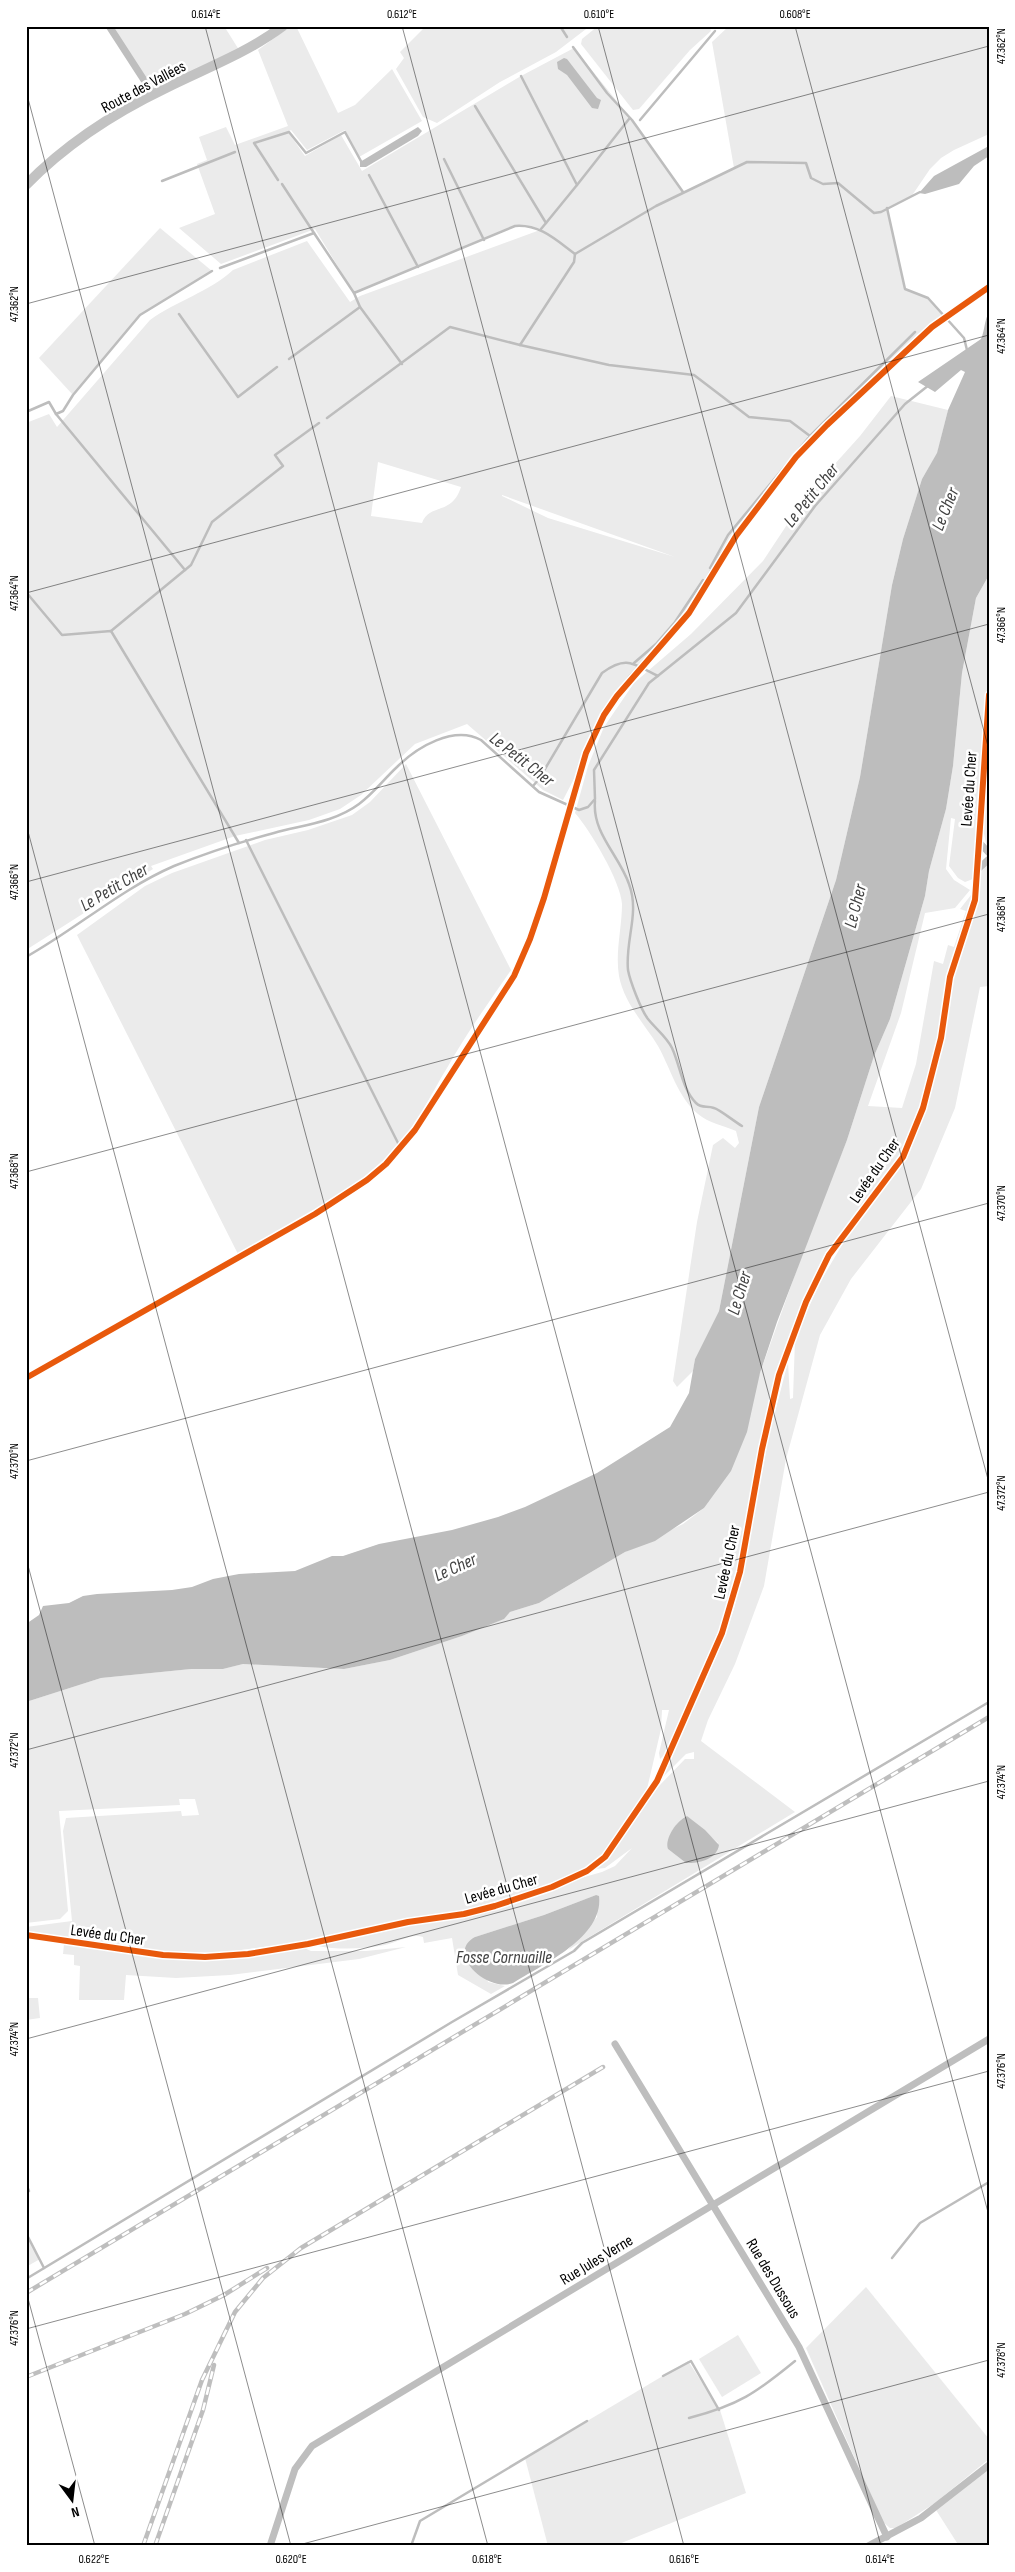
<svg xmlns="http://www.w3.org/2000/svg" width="1015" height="2572" font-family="'Sofia Sans Condensed',sans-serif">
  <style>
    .green { fill: #ebebeb; fill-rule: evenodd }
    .water { fill: #bdbdbd }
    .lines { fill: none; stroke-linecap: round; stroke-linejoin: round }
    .stream { stroke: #bdbdbd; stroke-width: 2.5 }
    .street { stroke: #bebebe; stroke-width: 7 }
    .secondary { stroke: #c2c2c2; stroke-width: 10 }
    .rail-casing { stroke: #bebebe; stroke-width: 4.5 }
    .rail { stroke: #fff; stroke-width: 2.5; stroke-dasharray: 8; stroke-linecap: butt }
    .cycleway-casing { stroke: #fff; stroke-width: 9 }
    .cycleway { stroke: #e8590c; stroke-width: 6 }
    .ticks { fill: none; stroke: #000; stroke-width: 1; stroke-opacity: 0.45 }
    .labels { text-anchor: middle; stroke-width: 5; stroke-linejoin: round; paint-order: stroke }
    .street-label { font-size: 16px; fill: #000; stroke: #fff }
    .water-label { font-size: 18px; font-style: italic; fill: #424242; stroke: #fff }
    .neatline { fill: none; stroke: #000; stroke-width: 2 }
    .ticks-label { font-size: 12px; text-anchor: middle; fill: #000 }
  </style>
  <rect width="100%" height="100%" fill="#fff"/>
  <g class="green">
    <polygon points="109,26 224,26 241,53 153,94"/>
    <path d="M291,26H296L338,113L355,105L392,69L422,121L359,157L345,130L307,150L291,130L288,132L305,156L341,135L362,171L521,76L574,48L632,120L683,192L734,168L712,42L729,26H989V134L954,150L941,158L930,169L911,197L887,208L905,289L928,298L943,316L917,335L807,437L811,442L764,497L698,601L617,696L563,800L543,790L467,724L415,744L361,795L340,809L309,820L235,836L151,866L153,869L26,950V423L49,414L57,427L150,320C176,301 209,292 233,270L307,241L350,302L360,296L540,230L524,225L515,226L354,293L315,229L221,264L179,228L215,214L197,164L207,160L199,137L226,127L235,145L288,126L258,50ZM378,462L461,487C452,516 429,503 422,523L371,516ZM502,496V495L675,557L548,518Z"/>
    <polygon points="426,26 590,26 556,52 500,82 437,123 423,117 396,69 404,58 400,52"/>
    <polygon points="598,26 709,26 711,31 690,50 639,109 633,110 581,44 582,39"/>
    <polygon points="160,228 212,271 140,315 73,395 39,358"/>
    <path d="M891,396L948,410L937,454L922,479L903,539L892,585L860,777L836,880L759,1107L719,1311L695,1359L693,1371L677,1387L673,1381L697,1222L713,1145L723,1138L735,1148L739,1143L736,1131C725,1126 708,1123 698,1114C678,1098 670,1067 658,1046C644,1023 624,1003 619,976C615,952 622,928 622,904C621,882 590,830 575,813L588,766L604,727L634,683L691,634L763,561L806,496L860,436Z"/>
    <polygon points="989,575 989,681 984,712 973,879 965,882 958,878 949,866 955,819 951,818 946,869 954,880 970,890 955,908 925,913 901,1013 868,1106 902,1108 916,1064 934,961 943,964 948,945 954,947 966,911 960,909 971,895 972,897 925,1095 902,1152 832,1245 790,1336 784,1353 738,1567 718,1636 667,1752 660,1759 659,1753 669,1710 662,1710 661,1729 647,1789 607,1849 594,1862 574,1874 538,1888 465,1910 408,1919 287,1944 219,1953 164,1952 26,1932 26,1927 72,1921 63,1831 66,1818 181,1811 182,1816 199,1815 195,1799 179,1799 180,1805 59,1811 68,1911 60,1919 26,1923 26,1702 101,1678 191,1669 223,1669 243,1664 344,1669 390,1660 462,1636 503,1619 510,1612 539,1603 625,1552 683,1524 704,1508 760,1373 813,1224 847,1140 874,1056 890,1019 925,896 929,871 946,809 953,766 962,673 976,598"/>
    <polygon points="989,733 989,848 986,844 983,828"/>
    <path d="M406,764L511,970C489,1002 466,1034 447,1068C431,1094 418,1123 398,1145C356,1193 293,1223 238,1254L77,935L145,886L172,873L265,840L308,830L352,815L370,802Z"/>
    <path d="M989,862V986L980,987L955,1108L927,1175L921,1189L851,1279L820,1335L786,1459L764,1586L735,1664L708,1720L701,1741L795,1812L568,1950L597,1917L596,1895L544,1915L475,1937L488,1982L505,1986L491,1994L458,1975L452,1938L424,1943L423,1937C411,1933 397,1943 385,1945C364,1949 338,1950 318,1946L433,1920L602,1872L615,1866L632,1848L605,1868L595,1869L618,1845L658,1787L685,1759H694V1752L686,1754L662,1778L721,1646L734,1609L744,1569L769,1435L788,1362L790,1399L793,1398L795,1339L819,1284L846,1238L900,1168L923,1117L942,1048L950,989L976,908L981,871ZM687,1816L718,1843L707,1859L686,1863L668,1849C667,1838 676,1820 687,1816Z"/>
    <polygon points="64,1944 181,1959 304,1948 311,1951 366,1951 406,1947 359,1959 230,1975 176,1978 126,1975 124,2000 79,2000 80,1966 74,1965 74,1955 63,1954"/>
    <polygon points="26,1998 38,1998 40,2018 26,2020"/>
    <polygon points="26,2232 40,2259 26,2267"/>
    <polygon points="866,2287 989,2439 989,2459 935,2503 896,2528 890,2528 883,2522 806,2348"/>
    <polygon points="738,2335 761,2373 722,2397 699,2359"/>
    <polygon points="688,2361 720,2410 746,2493 614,2546 548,2546 525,2458"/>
    <polygon points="989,2468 989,2546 959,2546 936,2510"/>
  </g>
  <g class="water">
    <polygon points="564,58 567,59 597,98 601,100 598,109 592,108 567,75 558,69 557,62"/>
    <polygon points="418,127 422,131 418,136 366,167 360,167 360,162"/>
    <polygon points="989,143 989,156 974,166 959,184 925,194 919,193 934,176 987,147"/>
    <path d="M989,312V575L976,598L962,673L953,766L946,809L929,871L925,896L890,1019L874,1056L847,1140L777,1322L760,1373L747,1432L731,1471L704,1508L655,1541L625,1552L539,1603L510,1612L504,1619L462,1636L390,1660L344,1669L243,1664L223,1669H191L101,1678L26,1702V1624L39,1615L43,1606L69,1603L83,1596L97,1594L172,1590L192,1587L213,1579L239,1574L295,1571L332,1556H343L379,1544L452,1530L498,1517L525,1507L597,1473L670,1427L689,1393L695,1359L719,1311L759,1107L836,880L860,777L892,585L903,539L922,479L937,453L948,410L965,372L961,370L935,392L918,382L981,339C985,330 984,321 989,312Z"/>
    <path d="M687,1816L705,1830L719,1845C717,1859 698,1864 686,1863L668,1849C664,1839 677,1820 687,1816Z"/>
    <path d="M596,1895L599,1896C604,1938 541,1965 513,1983C487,1993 445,1953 475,1937L544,1915Z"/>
  </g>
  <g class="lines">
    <g class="stream">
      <polyline points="560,26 567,37"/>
      <polyline points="573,47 607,93 632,120 683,192"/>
      <polyline points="521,76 577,185 546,223"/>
      <polyline points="475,106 546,223 541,229"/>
      <polyline points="640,120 715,31"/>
      <polyline points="444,159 484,240"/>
      <polyline points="369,175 418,267"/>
      <polyline points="278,180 254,143 289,132 306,153 345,132 362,163"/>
      <polyline points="162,181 235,152"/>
      <polyline points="282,184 314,233"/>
      <polyline points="577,185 629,119"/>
      <polyline points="887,208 905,289 928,298 964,338 967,350"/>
      <path d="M220,268L314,233L354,293L515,226C540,224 556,240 575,254L656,206L747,162L806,163L811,178L823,184L838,183L874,213L881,212L920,192"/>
      <polyline points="354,293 360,307"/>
      <polyline points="179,314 238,397 277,367"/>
      <polyline points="520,345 609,365 694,375 749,417 790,421 810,436 915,332"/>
      <polyline points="289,359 360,307 402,364"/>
      <polyline points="26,412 49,402 56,414 63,411 73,395 140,315 212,271"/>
      <polyline points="56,414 185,570"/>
      <polyline points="327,418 450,327 520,345 574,262 575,254"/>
      <polyline points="710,568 728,535 810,436"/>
      <polyline points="26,592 62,635 111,631 239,843"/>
      <polyline points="111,631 191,565 212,522 283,466 275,455 319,423"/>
      <polyline points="634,663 656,644 675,622 703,580"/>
      <path d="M533,786L539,779L602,673C627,655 633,664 658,676"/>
      <path d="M595,801C592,833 619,855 629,884C640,913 625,940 628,970C630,981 641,1010 648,1019C655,1028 667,1037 672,1048C680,1065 682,1089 696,1103C702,1109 707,1105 714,1108C719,1109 735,1122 742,1126"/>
      <polyline points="246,840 399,1145"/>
      <path d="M26,957C76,929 121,889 174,866C206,853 240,842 274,833C303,825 335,822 359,804C374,793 384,779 397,767C417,747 454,725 481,740L539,792L579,810L588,807L595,799L594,770L649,683L736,613L815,506L905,404L929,385"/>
      <polyline points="26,2184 29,2191 26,2192"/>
      <polyline points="26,2233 44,2268"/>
      <polyline points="892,2258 920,2223 989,2182"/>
      <polyline points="26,2279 452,2022 574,1951 582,1943 989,1702"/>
      <polyline points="663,2376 691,2361 719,2410"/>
      <path d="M689,2418C739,2405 756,2393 795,2361"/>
      <polyline points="411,2546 420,2521 587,2421"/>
    </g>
    <g class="street">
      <polyline points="109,26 153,94"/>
      <polyline points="567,818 586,753 604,715 631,678 689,613 721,558 764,497 796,457 827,425 932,327 989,287"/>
      <polyline points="979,842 989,853"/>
      <polyline points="977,870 989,859"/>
      <polyline points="26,1935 163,1955 205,1957 248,1954 308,1944 408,1922 464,1914 495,1906 552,1887 587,1871 605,1857 657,1781 722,1633 740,1572 762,1449 779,1375 806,1302 829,1255 903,1157 923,1108 941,1038 950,977 975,900 989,695"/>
      <polyline points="615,2044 799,2347 887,2537"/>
      <polyline points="270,2546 295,2469 312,2446 989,2039"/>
      <polyline points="868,2546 921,2518 989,2465"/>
    </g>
    <path class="secondary" d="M26,185C65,145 116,112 166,88C206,68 247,53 283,26"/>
    <g class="rail-casing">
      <g id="rail">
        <polyline points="26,2293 989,1717"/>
        <polyline points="26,2377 185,2314 224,2295 267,2268"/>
        <polyline points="143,2546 202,2380 235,2312 263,2278 301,2248 603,2067"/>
        <polyline points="155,2546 203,2410 214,2365"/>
      </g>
    </g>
    <use href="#rail" class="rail"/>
    <g class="cycleway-casing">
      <g id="cycleway">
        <polyline points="26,1378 315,1214 367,1180 386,1164 415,1130 514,976 530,939 544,898 586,753 604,715 617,696 689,613 736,536 796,457 827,425 932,327 989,287"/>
        <polyline points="26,1935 163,1955 205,1957 248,1954 308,1944 408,1922 464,1914 495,1906 552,1887 587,1871 605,1857 657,1781 722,1633 740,1572 762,1449 779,1375 806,1302 829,1255 903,1157 923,1108 941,1038 950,977 975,900 989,695"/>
      </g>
    </g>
    <use href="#cycleway" class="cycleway"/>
  </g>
  <path class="ticks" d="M205,26L881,2546M402,26L989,2216M598,26L989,1483M795,26L989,750M26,91L684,2546M26,304L989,46M26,593L989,335M26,824L488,2546M26,882L989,624M26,1172L989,914M26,1461L989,1203M26,1558L291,2546M26,1750L989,1492M26,2039L989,1781M26,2291L95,2546M26,2329L989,2071M295,2546L989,2360"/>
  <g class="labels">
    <g class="street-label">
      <text transform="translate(143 86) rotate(-28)" y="6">Route des Vallées</text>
      <text transform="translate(968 789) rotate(-86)" y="6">Levée du Cher</text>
      <text transform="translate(874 1170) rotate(-55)" y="6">Levée du Cher</text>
      <text transform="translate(726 1562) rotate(-78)" y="6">Levée du Cher</text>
      <text transform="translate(501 1888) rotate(-16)" y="6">Levée du Cher</text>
      <text transform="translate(108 1934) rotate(8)" y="6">Levée du Cher</text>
      <text transform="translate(596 2259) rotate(-31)" y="6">Rue Jules Verne</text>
      <text transform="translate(774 2278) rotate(59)" y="6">Rue des Dussous</text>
    </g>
    <g class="water-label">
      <text transform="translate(811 495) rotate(-51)" y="6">Le Petit Cher</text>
      <text transform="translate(945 509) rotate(-68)" y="6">Le Cher</text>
      <text transform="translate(522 759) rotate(38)" y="6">Le Petit Cher</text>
      <text transform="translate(114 887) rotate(-31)" y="6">Le Petit Cher</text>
      <text transform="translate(855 906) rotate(-76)" y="6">Le Cher</text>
      <text transform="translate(739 1293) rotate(-73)" y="6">Le Cher</text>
      <text transform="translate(455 1567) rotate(-24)" y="6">Le Cher</text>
      <text x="504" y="1963">Fosse Cornuaille</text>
    </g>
  </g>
  <rect width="1015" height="2572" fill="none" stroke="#ffffff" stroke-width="55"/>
  <g transform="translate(72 2500) rotate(165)" stroke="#ffffff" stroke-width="4" paint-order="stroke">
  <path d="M0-4L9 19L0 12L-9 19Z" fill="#000000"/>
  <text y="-8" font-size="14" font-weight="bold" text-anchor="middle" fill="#000000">N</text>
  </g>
  <rect x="28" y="28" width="960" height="2516" class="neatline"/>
  <g class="ticks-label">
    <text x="206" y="18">0.614°E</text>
    <text x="402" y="18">0.612°E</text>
    <text x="599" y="18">0.610°E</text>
    <text x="795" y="18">0.608°E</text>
    <text transform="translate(1001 46) rotate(-90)" y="4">47.362°N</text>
    <text transform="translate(14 304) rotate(-90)" y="4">47.362°N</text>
    <text transform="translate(1001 336) rotate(-90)" y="4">47.364°N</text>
    <text transform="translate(14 593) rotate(-90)" y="4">47.364°N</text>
    <text transform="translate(1001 625) rotate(-90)" y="4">47.366°N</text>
    <text transform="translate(14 882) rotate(-90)" y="4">47.366°N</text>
    <text transform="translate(1001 914) rotate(-90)" y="4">47.368°N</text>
    <text transform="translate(14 1171) rotate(-90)" y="4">47.368°N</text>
    <text transform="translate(1001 1203) rotate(-90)" y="4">47.370°N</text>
    <text transform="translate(14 1461) rotate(-90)" y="4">47.370°N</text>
    <text transform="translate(1001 1493) rotate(-90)" y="4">47.372°N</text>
    <text transform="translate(14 1750) rotate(-90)" y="4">47.372°N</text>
    <text transform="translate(1001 1782) rotate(-90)" y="4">47.374°N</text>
    <text transform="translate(14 2039) rotate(-90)" y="4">47.374°N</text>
    <text transform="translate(1001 2071) rotate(-90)" y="4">47.376°N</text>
    <text transform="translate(14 2328) rotate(-90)" y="4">47.376°N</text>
    <text transform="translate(1001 2360) rotate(-90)" y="4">47.378°N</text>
    <text x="94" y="2563">0.622°E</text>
    <text x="291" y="2563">0.620°E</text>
    <text x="487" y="2563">0.618°E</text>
    <text x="684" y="2563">0.616°E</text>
    <text x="880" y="2563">0.614°E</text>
  </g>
</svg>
